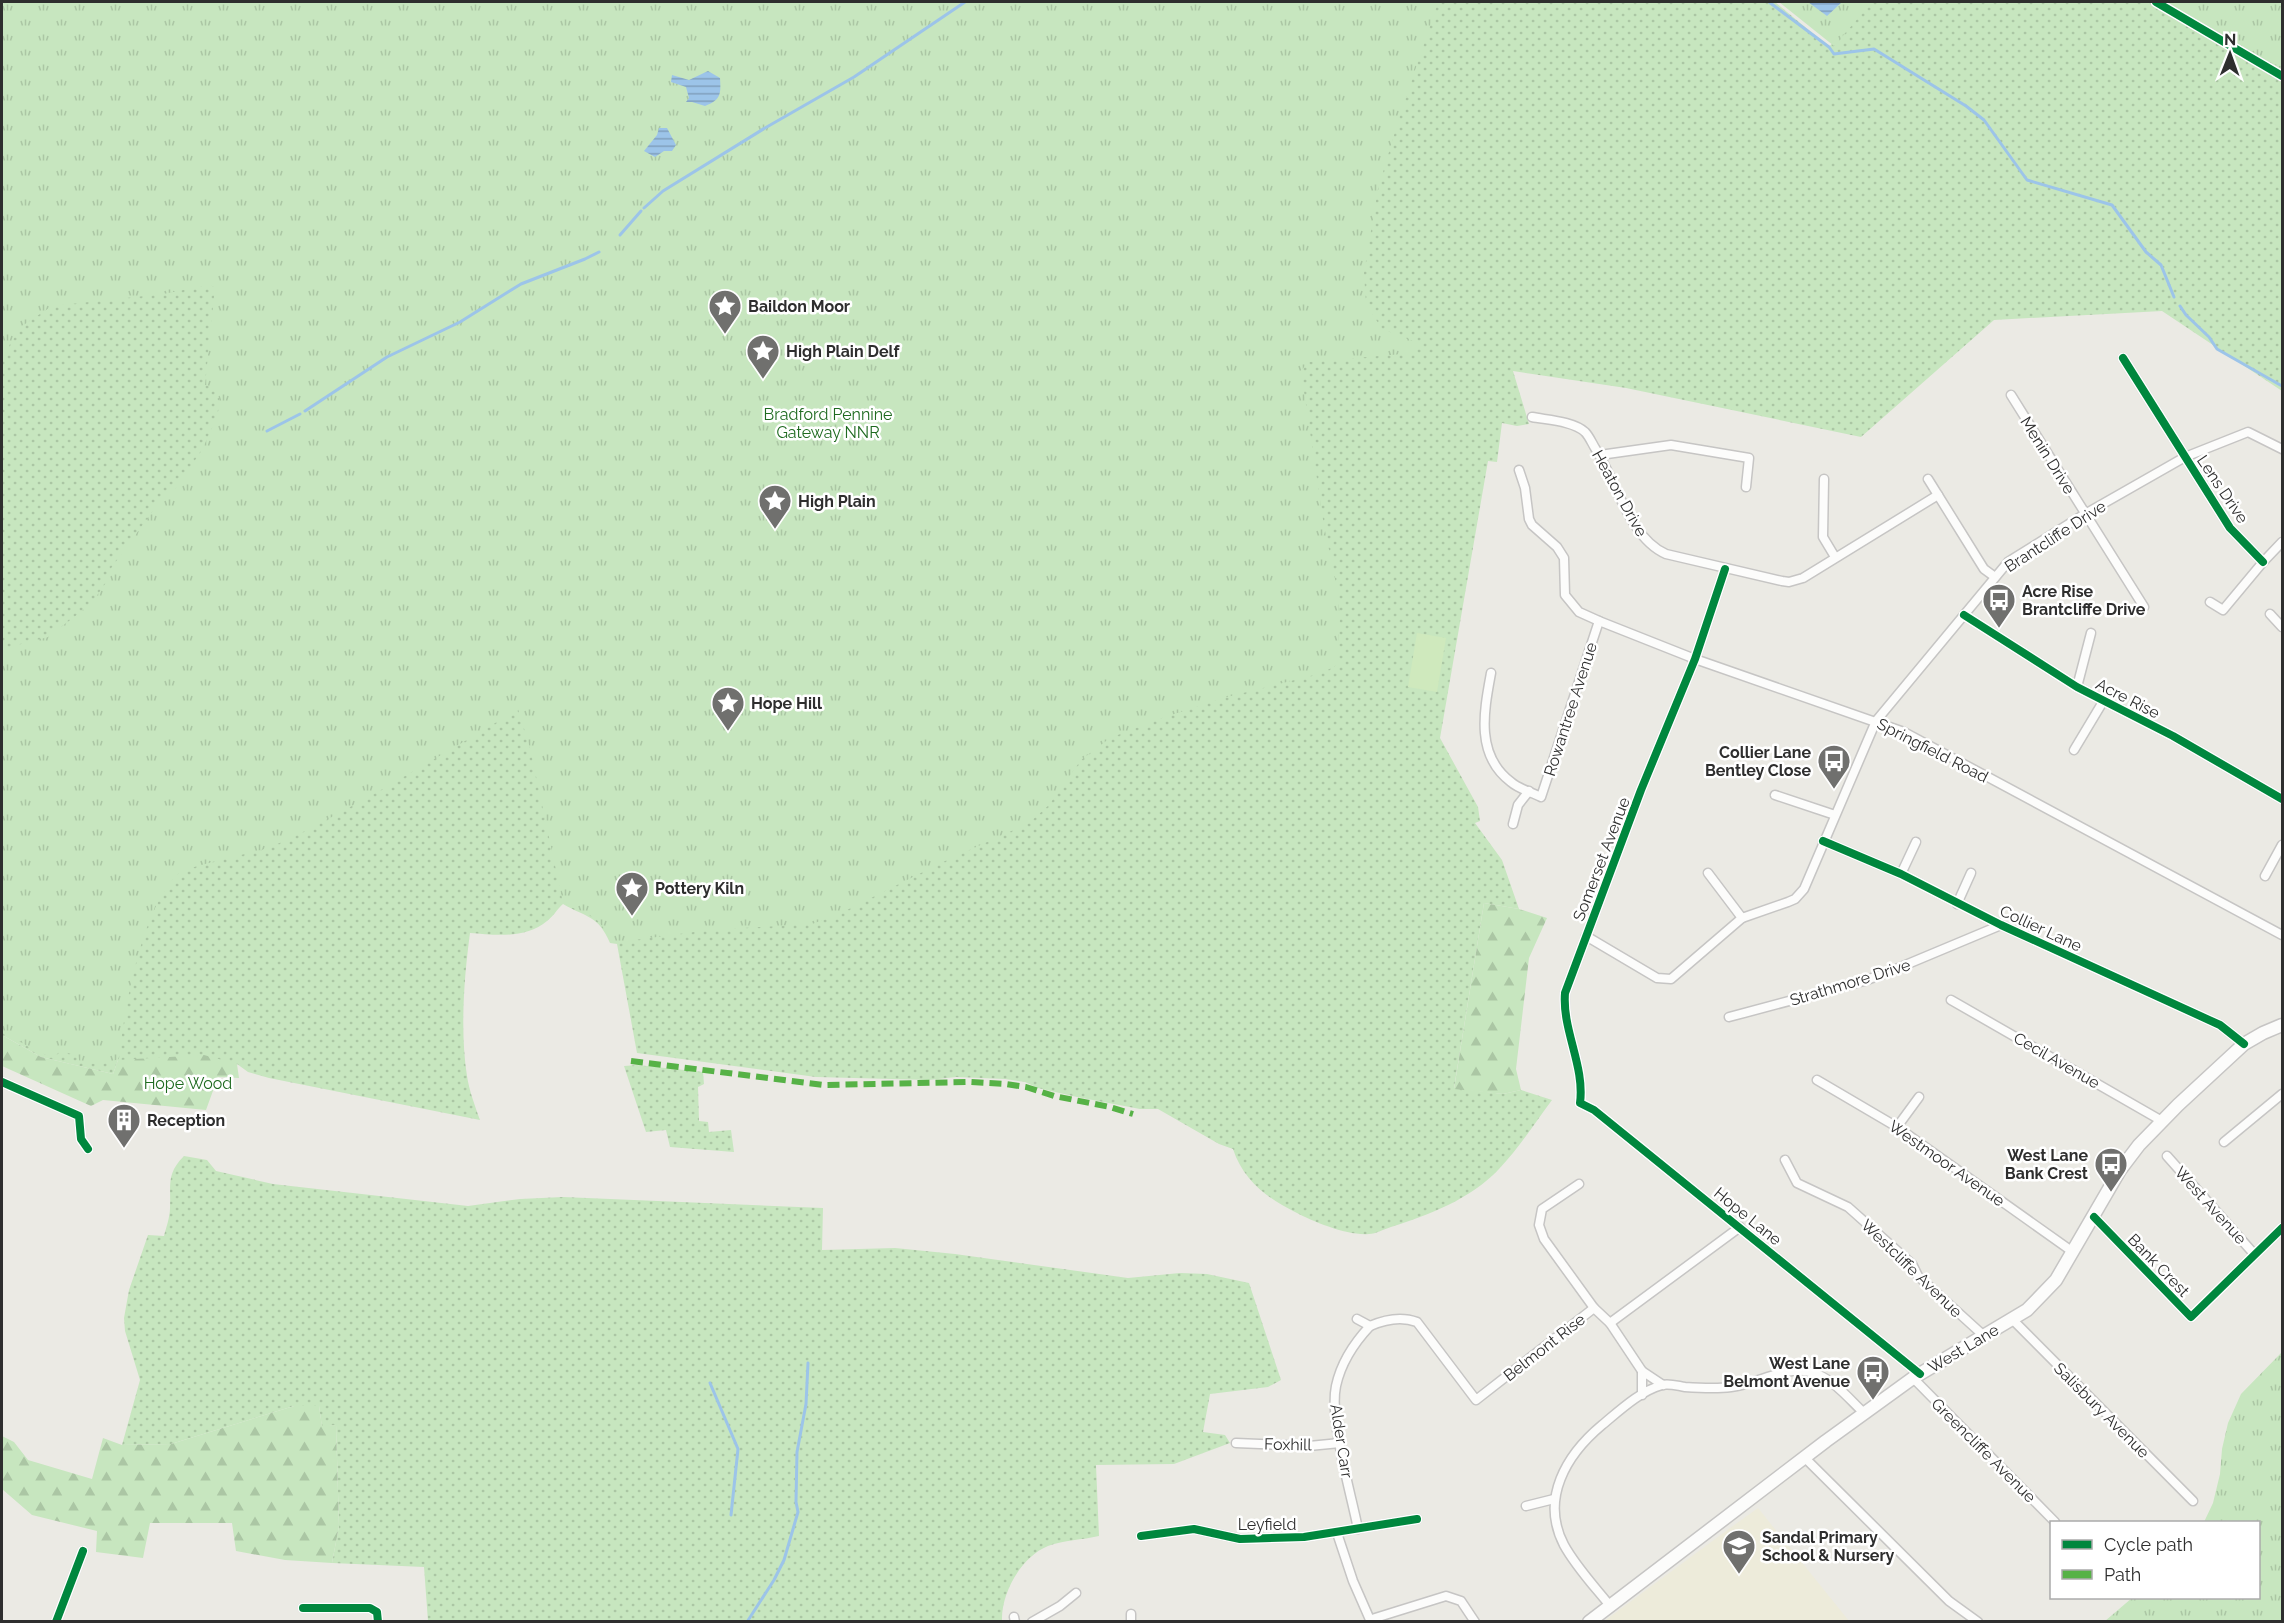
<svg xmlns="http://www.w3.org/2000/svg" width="2284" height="1623" font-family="Raleway,sans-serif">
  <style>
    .education { fill: #edebda }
    .grass { fill: url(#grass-dots) }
    .forest { fill: url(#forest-firs) }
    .park { fill: url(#park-tufts) }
    .pitch { fill: #cfe9bd }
    .water { fill: url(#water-rules) }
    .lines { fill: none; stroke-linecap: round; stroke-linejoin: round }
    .stream { stroke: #9cc4e9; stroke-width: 3 }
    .street-casing { stroke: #c6c5c4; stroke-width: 11 }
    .secondary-casing { stroke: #c6c5c4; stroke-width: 15 }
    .street { stroke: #fcfcfb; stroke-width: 8 }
    .secondary { stroke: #fcfcfb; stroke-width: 12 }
    .quiet { stroke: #56b246; stroke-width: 6; stroke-dasharray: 12 6; stroke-linecap: butt }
    .cycleway-casing { stroke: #fff; stroke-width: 11 }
    .cycleway { stroke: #00873e; stroke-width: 8 }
    .labels { text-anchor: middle; stroke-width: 5; stroke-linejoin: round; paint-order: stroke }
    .poi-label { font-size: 16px; font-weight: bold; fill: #2e2e2e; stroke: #fff; text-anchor: start }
    .park-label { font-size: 16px; fill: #1e6a1f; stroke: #fff }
    .street-label { font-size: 16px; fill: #2e2e2e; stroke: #fff }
  </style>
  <defs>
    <pattern id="grass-dots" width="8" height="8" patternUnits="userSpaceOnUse" patternTransform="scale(1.5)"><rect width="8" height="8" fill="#c7e6bf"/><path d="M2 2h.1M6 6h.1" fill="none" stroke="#abc6a4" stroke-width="1.8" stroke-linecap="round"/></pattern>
    <pattern id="forest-firs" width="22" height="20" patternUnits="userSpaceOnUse" patternTransform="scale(1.5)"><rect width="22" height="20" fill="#c7e6bf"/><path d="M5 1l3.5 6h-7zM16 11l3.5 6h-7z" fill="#abc6a4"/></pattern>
    <pattern id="park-tufts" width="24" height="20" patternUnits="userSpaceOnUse" patternTransform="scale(1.5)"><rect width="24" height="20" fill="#c7e6bf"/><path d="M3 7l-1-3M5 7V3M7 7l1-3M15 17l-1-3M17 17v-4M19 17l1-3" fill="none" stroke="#abc6a4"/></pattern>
    <pattern id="water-rules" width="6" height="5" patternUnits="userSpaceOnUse" patternTransform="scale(1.5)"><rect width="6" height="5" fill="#9cc4e9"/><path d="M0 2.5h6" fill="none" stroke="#80a0bd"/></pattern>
  </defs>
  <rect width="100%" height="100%" fill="#ebeae4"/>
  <polygon class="education" points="1758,1508 1849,1621 1603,1622 1730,1528"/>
  <g class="grass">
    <path d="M2,2H1775L1829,47L1867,2H2282V391L2162,311L1994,320L1861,437L1626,388L1513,371L1529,424L1517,426L1502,423L1497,462L1488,461L1440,738L1478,807L1480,821L1475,823L1502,860L1519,909L1484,903L1454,1088L1503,1094L1521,1090L1552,1100C1535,1123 1519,1148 1499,1169C1471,1199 1429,1215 1391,1227C1384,1229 1376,1234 1369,1234C1348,1236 1314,1222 1295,1212C1267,1198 1243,1180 1233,1149L1219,1144L1158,1109H1140L1077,1097L1038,1088L1025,1082L1005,1079L956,1077L929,1080L816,1077L637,1053L617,944L610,943C598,915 587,918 563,904C557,909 553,917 547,921C526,939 495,935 470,933C464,977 460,1032 467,1076C469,1090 475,1106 480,1120L269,1078L248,1072L237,1064L118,1060L113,1074L41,1057L2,1035Z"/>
    <polygon points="637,1065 703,1072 704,1084 698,1087 699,1121 708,1122 709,1132 731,1130 734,1152 670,1147 666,1130 646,1132 624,1066"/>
    <path d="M184,1156L207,1160L216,1171L273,1184L468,1206L520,1199L563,1197L823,1208L822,1250L895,1248L955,1254L1128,1278L1180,1273L1207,1274L1249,1283L1281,1380L1268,1387L1210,1394L1203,1432L1225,1435L1230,1443L1174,1464L1096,1465L1099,1536C1082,1540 1064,1540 1048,1546C1021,1557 1001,1593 1002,1621H428L424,1567L332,1563L339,1526L336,1425L322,1427L319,1406H294L171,1444L122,1445L140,1380L125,1331L124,1318L129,1290L148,1235L164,1236C166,1228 170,1217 170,1208C171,1185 166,1174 184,1156Z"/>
  </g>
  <g class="forest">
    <polygon points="1484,903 1519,909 1547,918 1529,958 1516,1069 1521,1090 1503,1094 1454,1089"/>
    <polygon points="2,1035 41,1057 113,1074 118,1060 204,1055 237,1064 239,1078 218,1077 206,1110 103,1100 91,1106 2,1066"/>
    <polygon points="294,1406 319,1406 322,1426 336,1425 339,1526 332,1563 285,1560 236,1551 232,1523 150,1523 143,1558 96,1552 97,1531 32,1515 2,1489 2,1436 14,1442 28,1460 92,1479 103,1438 122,1445 171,1444"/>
  </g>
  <g class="park">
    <path d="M2,2H1438L1400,115L1378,189L1364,273L1366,304L1382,329L1421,344L1414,353L1308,362L1301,371L1324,526L1337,587L1340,617L1337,665L1322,673L1223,698L1162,718L1110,738L1081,760L1049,805L1029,823L943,862L837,915L812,924L709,930L612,943C597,912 591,917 563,903L530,748L518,709C473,737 427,763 381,790C344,810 307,832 268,848C250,854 186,866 177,875C141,910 124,1010 119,1059L103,1064L80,1063L78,1056L61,1051L53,1057L35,1051L2,1030V649L48,637L91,604L112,574L109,571L166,493L173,492L202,450L216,419L220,404L217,389L205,385L215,287L209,285L163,294L52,306L22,326L10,344L2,364Z"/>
    <polygon points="1779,2 1872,2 1834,46"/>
    <polygon points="2166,2 2282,2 2282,69"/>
    <polygon points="2282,1352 2282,1621 2105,1621 2132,1598 2258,1598 2258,1522 2204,1522 2213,1503 2220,1474 2222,1449 2228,1423 2241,1394"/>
  </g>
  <polygon class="pitch" points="1417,633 1446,638 1437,692 1408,687"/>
  <g class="water">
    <polygon points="1808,2 1842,2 1827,16"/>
    <path d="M708,71L720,78C721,94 721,100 705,106L692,102H686L689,98L686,87L671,82L672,75L689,80Z"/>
    <polygon points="659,128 667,128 676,145 672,151 664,151 655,157 644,151 657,135"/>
  </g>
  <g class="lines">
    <g class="stream">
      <polyline points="1769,2 1829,47 1834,54 1874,49 1966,106 1984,120 2027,180 2112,205 2146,252 2161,265 2174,297"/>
      <polyline points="644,208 663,191 765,128 854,77 965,2"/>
      <polyline points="620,235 641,211"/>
      <polyline points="2180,306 2186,315 2209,337 2217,349 2282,386"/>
      <polyline points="305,411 387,357 460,322 521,284 585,259 599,252"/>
      <polyline points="267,431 300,414"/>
      <polyline points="710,1383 738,1449 731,1515"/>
      <polyline points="747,1622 774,1580 784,1560 798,1512 796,1502 797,1452 806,1404 808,1363"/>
    </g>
    <g class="street-casing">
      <g id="street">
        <polyline points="2156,2 2282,76"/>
        <polyline points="2123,358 2230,528 2263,562"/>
        <polyline points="2011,395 2144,607"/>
        <path d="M1532,417C1547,420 1573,421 1585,432C1589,436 1592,443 1595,448C1616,480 1629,538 1666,554L1782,581L1789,582L1803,578L1938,495"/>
        <polyline points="1600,455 1671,445 1749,458 1746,487"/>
        <polyline points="1519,470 1525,488 1529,519 1532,525 1557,547 1564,558 1565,595 1579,612 1599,621 1695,659 1904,732 2282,935"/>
        <polyline points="1824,479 1823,537 1835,557"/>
        <polyline points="1928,479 1984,569 1995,577"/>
        <path d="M1725,569L1695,659L1641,790L1565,993C1562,1030 1585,1066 1580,1103L1594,1110L1920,1374"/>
        <polyline points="2210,602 2223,610 2263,562 2282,542"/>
        <polyline points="2270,614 2282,627"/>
        <polyline points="1964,615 2077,687 2173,736 2282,799"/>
        <path d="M1491,673C1484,711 1475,755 1511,782C1519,789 1531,792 1541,797L1599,621"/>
        <polyline points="2077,687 2091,633"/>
        <polyline points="2074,750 2104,700"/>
        <polyline points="1775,795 1835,815"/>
        <polyline points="1513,824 1518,805 1529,791"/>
        <polyline points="1823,841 1901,874 2001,925 2220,1025 2244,1044"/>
        <polyline points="1708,873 1742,918"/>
        <polyline points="1901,874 1916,842"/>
        <polyline points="2265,876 2282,845"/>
        <polyline points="1957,904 1971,873"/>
        <polyline points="1586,936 1657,978 1671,979 1742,918 1788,902 1795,899 1804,889 1876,721 2008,562 2085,514 2185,457 2248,432 2282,449"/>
        <polyline points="1951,1000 2162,1121"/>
        <polyline points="1729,1017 1864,981 1891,971 2001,925"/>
        <polyline points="1817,1080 1897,1127 2073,1252"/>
        <polyline points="2,1082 79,1116 81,1139 88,1149"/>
        <polyline points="1897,1127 1919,1097"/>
        <polyline points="2224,1142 2282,1094"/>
        <polyline points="2167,1156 2255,1255"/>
        <polyline points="1785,1160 1797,1183 1848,1207 1912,1264 1918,1276 1983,1335"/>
        <polyline points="1579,1184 1542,1209 1539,1225 1544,1239 1594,1308"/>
        <polyline points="2094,1217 2191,1317 2282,1228"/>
        <path d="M1357,1319L1370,1326C1386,1319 1401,1316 1417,1322L1476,1400L1594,1308L1610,1323L1740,1227"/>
        <polyline points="2012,1319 2193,1501"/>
        <polyline points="1610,1323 1642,1371"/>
        <polyline points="1913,1378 2055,1522"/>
        <polyline points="1642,1395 1642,1371 1663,1385"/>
        <polyline points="1236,1443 1309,1446 1340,1443"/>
        <polyline points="1805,1458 1949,1601 1978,1622"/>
        <polyline points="1526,1506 1554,1499"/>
        <path d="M1358,1529C1351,1493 1329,1420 1336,1386C1341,1363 1354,1343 1370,1326"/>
        <polyline points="1337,1533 1353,1581 1371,1622"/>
        <polyline points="1141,1536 1194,1529 1240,1539 1304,1537 1417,1519"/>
        <path d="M1611,1607C1595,1587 1576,1567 1564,1545C1540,1499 1566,1455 1602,1425C1619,1411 1640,1391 1662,1385C1669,1383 1678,1386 1685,1387C1700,1388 1716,1389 1731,1387C1758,1384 1783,1366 1810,1372C1832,1377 1848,1398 1864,1413"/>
        <polyline points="303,1608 370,1608 377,1612 378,1622"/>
        <polyline points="1014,1617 1015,1622"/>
        <polyline points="1372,1619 1446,1596 1461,1601 1475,1622"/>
        <polyline points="56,1622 83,1551"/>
        <polyline points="1032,1622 1060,1606 1076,1593"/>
        <polyline points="1131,1622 1131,1614"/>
      </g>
    </g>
    <g class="secondary-casing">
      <polyline id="secondary" points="1589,1622 1826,1441 1913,1378 2027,1310 2056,1280 2120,1170 2139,1145 2178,1105 2244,1044 2263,1033 2282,1025"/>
    </g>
    <use href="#street" class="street"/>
    <use href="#secondary" class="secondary"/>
    <polyline class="quiet" points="631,1061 824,1085 971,1082 1005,1084 1026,1087 1054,1096 1110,1107 1133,1114"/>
    <g class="cycleway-casing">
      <g id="cycleway">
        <polyline points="2156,2 2282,76"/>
        <polyline points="2123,358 2230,528 2263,562"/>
        <path d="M1725,569L1695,659L1641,790L1565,993C1562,1030 1585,1066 1580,1103L1594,1110L1920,1374"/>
        <polyline points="1964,615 2077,687 2173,736 2282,799"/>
        <polyline points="1823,841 1901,874 2001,925 2220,1025 2244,1044"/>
        <polyline points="2,1082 79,1116 81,1139 88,1149"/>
        <polyline points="2094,1217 2191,1317 2282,1228"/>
        <polyline points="1141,1536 1194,1529 1240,1539 1304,1537 1417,1519"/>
        <polyline points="303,1608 370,1608 377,1612 378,1622"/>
        <polyline points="56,1622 83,1551"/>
      </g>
    </g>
    <use href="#cycleway" class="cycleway"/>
  </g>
  <defs>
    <g id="sight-pin" transform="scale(1.725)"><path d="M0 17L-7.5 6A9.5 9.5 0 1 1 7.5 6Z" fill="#70706e" stroke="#fff"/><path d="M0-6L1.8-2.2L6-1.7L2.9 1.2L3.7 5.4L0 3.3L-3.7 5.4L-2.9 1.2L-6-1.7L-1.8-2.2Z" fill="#fff"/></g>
    <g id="bus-pin" transform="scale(1.725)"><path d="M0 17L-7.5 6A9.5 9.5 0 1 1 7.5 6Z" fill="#70706e" stroke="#fff"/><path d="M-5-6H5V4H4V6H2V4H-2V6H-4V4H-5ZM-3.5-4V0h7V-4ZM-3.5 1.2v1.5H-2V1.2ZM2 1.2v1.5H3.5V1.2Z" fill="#fff"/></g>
    <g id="building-pin" transform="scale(1.725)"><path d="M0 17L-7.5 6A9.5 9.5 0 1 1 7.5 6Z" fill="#70706e" stroke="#fff"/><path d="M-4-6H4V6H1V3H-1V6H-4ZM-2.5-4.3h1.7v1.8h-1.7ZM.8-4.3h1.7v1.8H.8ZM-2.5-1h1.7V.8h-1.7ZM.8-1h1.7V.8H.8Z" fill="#fff"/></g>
    <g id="school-pin" transform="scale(1.725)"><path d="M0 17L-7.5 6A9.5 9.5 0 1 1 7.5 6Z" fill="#70706e" stroke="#fff"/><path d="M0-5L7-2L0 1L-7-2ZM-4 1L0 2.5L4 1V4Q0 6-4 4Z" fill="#fff"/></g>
  </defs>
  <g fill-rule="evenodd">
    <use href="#sight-pin" x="725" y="306"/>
    <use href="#sight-pin" x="763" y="351"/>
    <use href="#sight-pin" x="775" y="501"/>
    <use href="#bus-pin" x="1999" y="600"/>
    <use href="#sight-pin" x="728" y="703"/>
    <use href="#bus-pin" x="1834" y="761"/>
    <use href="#sight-pin" x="632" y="888"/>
    <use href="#building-pin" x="124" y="1120"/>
    <use href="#bus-pin" x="2111" y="1164"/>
    <use href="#bus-pin" x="1873" y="1372"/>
    <use href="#school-pin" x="1739" y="1546"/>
  </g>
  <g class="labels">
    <g class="poi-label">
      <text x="748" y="312">Baildon Moor</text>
      <text x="786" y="357">High Plain Delf</text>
      <text x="798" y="507">High Plain</text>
      <text x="2022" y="597">Acre Rise<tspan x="2022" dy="18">Brantcliffe Drive</tspan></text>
      <text x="751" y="709">Hope Hill</text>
      <text x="1811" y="758" text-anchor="end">Collier Lane<tspan x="1811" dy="18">Bentley Close</tspan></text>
      <text x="655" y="894">Pottery Kiln</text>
      <text x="147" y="1126">Reception</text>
      <text x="2088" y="1161" text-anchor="end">West Lane<tspan x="2088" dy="18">Bank Crest</tspan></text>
      <text x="1850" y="1369" text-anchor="end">West Lane<tspan x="1850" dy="18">Belmont Avenue</tspan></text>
      <text x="1762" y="1543">Sandal Primary<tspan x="1762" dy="18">School &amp; Nursery</tspan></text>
    </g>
    <g class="park-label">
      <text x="828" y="420">Bradford Pennine<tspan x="828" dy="18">Gateway NNR</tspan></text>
      <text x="188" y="1089">Hope Wood</text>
    </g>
    <g class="street-label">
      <text transform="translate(2048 455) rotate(58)" y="6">Menin Drive</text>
      <text transform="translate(2223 489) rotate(56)" y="6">Lens Drive</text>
      <text transform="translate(1620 493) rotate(61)" y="6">Heaton Drive</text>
      <text transform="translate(2055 536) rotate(-33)" y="6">Brantcliffe Drive</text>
      <text transform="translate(2128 698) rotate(27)" y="6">Acre Rise</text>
      <text transform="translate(1570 709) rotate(-72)" y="6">Rowantree Avenue</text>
      <text transform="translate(1933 750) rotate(27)" y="6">Springfield Road</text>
      <text transform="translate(1601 859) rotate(-69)" y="6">Somerset Avenue</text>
      <text transform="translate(2041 928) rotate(25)" y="6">Collier Lane</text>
      <text transform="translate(1850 982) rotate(-17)" y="6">Strathmore Drive</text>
      <text transform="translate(2057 1060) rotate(30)" y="6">Cecil Avenue</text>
      <text transform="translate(1947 1163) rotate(35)" y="6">Westmoor Avenue</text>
      <text transform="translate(2211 1205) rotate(48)" y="6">West Avenue</text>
      <text transform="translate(1748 1216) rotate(39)" y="6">Hope Lane</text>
      <text transform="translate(2159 1265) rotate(46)" y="6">Bank Crest</text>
      <text transform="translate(1912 1268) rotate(44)" y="6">Westcliffe Avenue</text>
      <text transform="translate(1544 1347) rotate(-38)" y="6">Belmont Rise</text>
      <text transform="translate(1963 1348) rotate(-31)" y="6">West Lane</text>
      <text transform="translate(2102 1410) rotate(45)" y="6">Salisbury Avenue</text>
      <text transform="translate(1342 1441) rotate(81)" y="6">Alder Carr</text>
      <text transform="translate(1288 1444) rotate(1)" y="6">Foxhill</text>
      <text transform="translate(1984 1450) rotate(45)" y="6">Greencliffe Avenue</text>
      <text x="1267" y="1530">Leyfield</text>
    </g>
  </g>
  <rect width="2284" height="1623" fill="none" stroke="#2e2e2e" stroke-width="6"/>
  <rect x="2050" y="1521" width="210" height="78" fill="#ffffff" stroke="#ababab" stroke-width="1.5"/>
  <rect x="2062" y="1540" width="30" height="9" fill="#00873e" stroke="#ababab" stroke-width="1.5"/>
  <text x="2104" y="1551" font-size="18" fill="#2e2e2e">Cycle path</text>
  <rect x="2062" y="1570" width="30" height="9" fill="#56b246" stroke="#ababab" stroke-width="1.5"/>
  <text x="2104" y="1581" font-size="18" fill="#2e2e2e">Path</text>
  <g transform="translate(2230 54) rotate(1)" stroke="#ffffff" stroke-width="4.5" paint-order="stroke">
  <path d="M0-4.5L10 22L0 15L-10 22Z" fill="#2e2e2e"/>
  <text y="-9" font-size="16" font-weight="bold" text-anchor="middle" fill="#2e2e2e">N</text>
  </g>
</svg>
